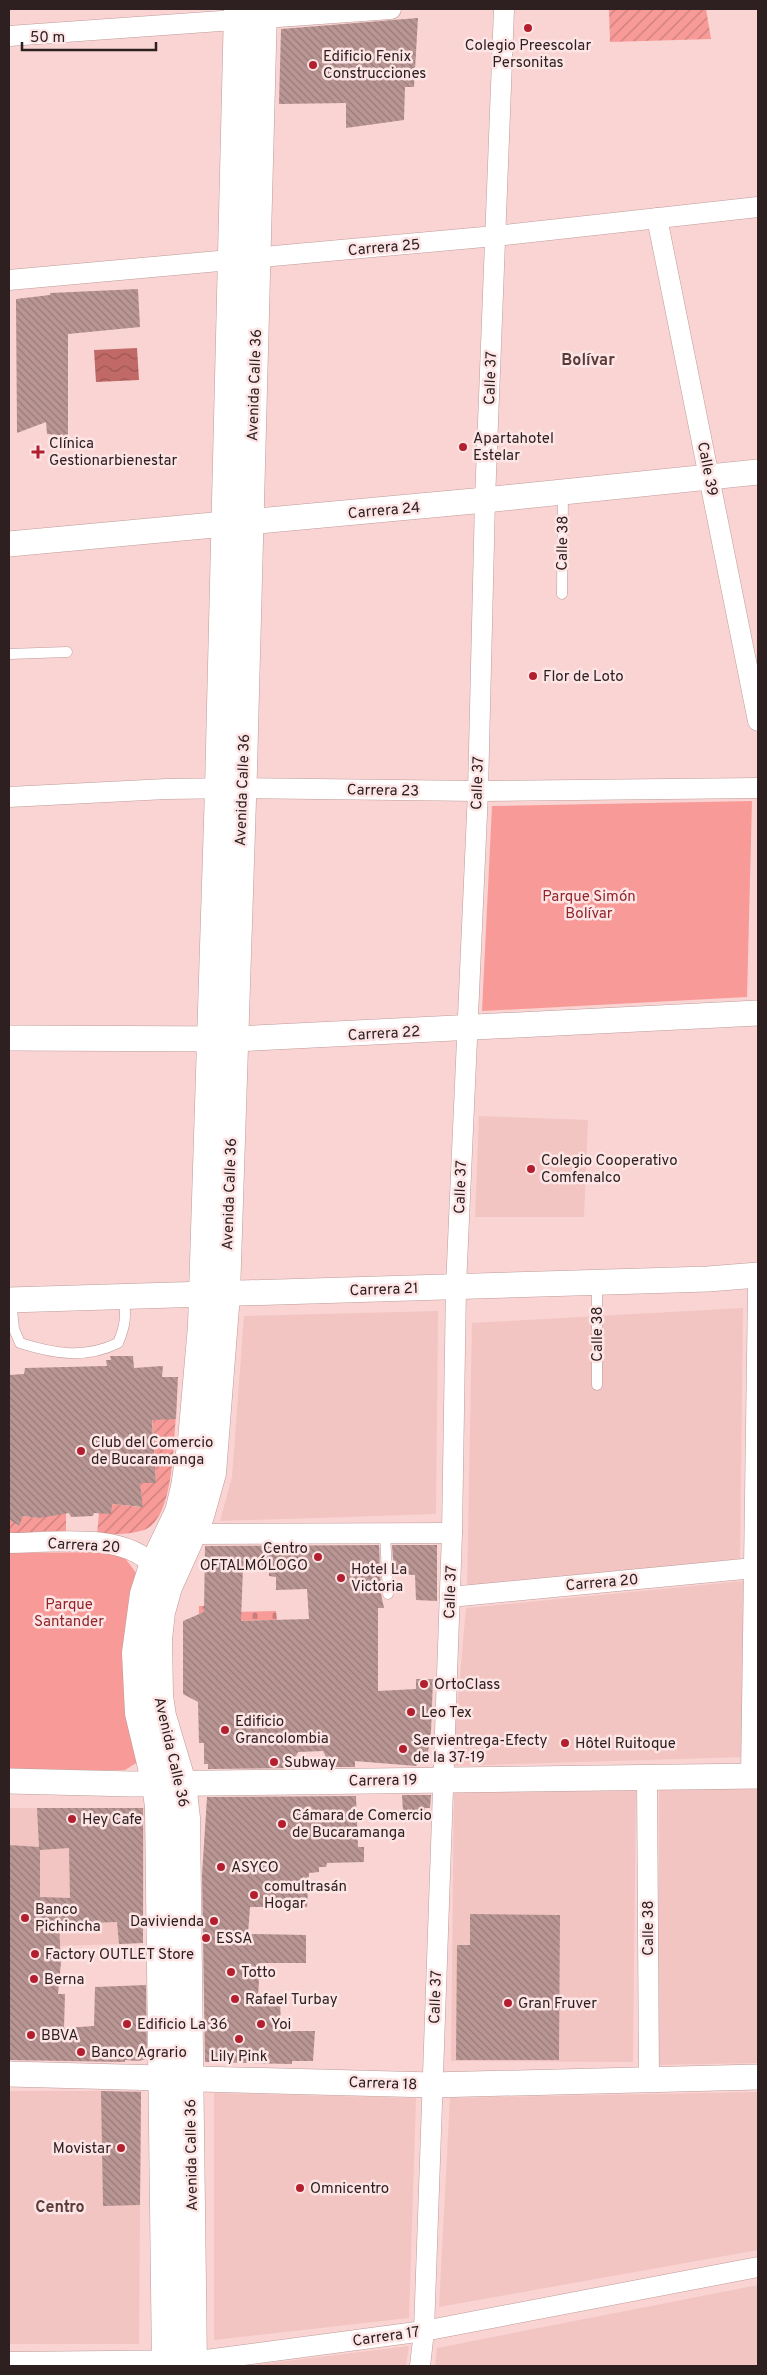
<svg xmlns="http://www.w3.org/2000/svg" width="767" height="2375" font-family="Overpass,sans-serif">
  <style>
    .built { fill: #f2c5c2 }
    .green { fill: #f89b98 }
    .cemetery { fill: url(#cemetery-stones) }
    .garden { fill: url(#garden-furrows) }
    .water { fill: url(#water-waves) }
    .building { fill: url(#building-back-hatch); fill-rule: evenodd }
    .lines { fill: none; stroke-linecap: round; stroke-linejoin: round }
    .service-casing { stroke: #be9b99; stroke-width: 11 }
    .minor-casing { stroke: #be9b99; stroke-width: 21 }
    .tertiary-casing { stroke: #be9b99; stroke-width: 26 }
    .secondary-casing { stroke: #be9b99; stroke-width: 29 }
    .service { stroke: #fff; stroke-width: 10 }
    .minor { stroke: #fff; stroke-width: 20 }
    .tertiary { stroke: #fff; stroke-width: 25 }
    .secondary { stroke: #fff; stroke-width: 28 }
    .poi-dot { fill: #b22030; stroke: #fce5e4; stroke-width: 2 }
    .labels { text-anchor: middle; stroke-width: 5; stroke-linejoin: round; paint-order: stroke }
    .poi-label { font-size: 15px; fill: #2e2020; stroke: #fce5e4; text-anchor: start }
    .street-label { font-size: 15px; fill: #2e2020; stroke: #fce5e4 }
    .park-label { font-size: 15px; fill: #91252c; stroke: #fce5e4 }
    .neighbourhood-label { font-size: 16px; font-weight: bold; fill: #593b3a; stroke: #fce5e4 }
  </style>
  <defs>
    <pattern id="cemetery-stones" width="16" height="16" patternUnits="userSpaceOnUse" patternTransform="scale(1.25)"><rect width="16" height="16" fill="#f89b98"/><path d="M2 7V4a2 2 0 0 1 4 0v3zM10 15v-3a2 2 0 0 1 4 0v3z" fill="#c97e7c"/></pattern>
    <pattern id="garden-furrows" width="10" height="10" patternUnits="userSpaceOnUse" patternTransform="scale(1.25)"><rect width="10" height="10" fill="#f89b98"/><path d="M-1 1l2-2M0 10L10 0M9 11l2-2" fill="none" stroke="#c97e7c"/></pattern>
    <pattern id="water-waves" width="16" height="10" patternUnits="userSpaceOnUse" patternTransform="scale(1.25)"><rect width="16" height="10" fill="#c16967"/><path d="M0 5q4-4 8 0t8 0" fill="none" stroke="#9d5654"/></pattern>
    <pattern id="building-back-hatch" width="6" height="6" patternUnits="userSpaceOnUse" patternTransform="scale(1.25)"><rect width="6" height="6" fill="#b99694"/><path d="M-1 5l2 2M0 0l6 6M5-1l2 2" fill="none" stroke="#977a78"/></pattern>
  </defs>
  <rect width="100%" height="100%" fill="#f9d4d2"/>
  <g class="built">
    <polygon points="479,1116 588,1120 584,1217 475,1217"/>
    <polygon points="743,1308 740,1559 467,1588 472,1323"/>
    <polygon points="438,1311 436,1514 220,1521 232,1477 244,1316"/>
    <polygon points="743,1581 743,1757 452,1766 466,1608"/>
    <polygon points="454,1786 636,1787 633,2062 451,2061"/>
    <polygon points="758,1786 758,2063 658,2065 659,1787"/>
    <polygon points="9,1808 145,1808 143,1943 60,1946 60,1940 14,1913 9,1913"/>
    <polygon points="9,2091 141,2091 139,2344 9,2344"/>
    <polygon points="758,2092 758,2250 439,2307 450,2098"/>
    <polygon points="214,2093 416,2098 409,2318 214,2340"/>
    <polygon points="758,2285 758,2366 435,2366 437,2348"/>
    <polygon points="409,2346 406,2366 246,2366"/>
  </g>
  <g class="green">
    <polygon points="752,801 747,997 482,1011 492,806"/>
    <polygon points="115,1552 125,1558 139,1577 138,1762 125,1770 9,1773 9,1553"/>
  </g>
  <polygon class="cemetery" points="199,1606 233,1606 234,1612 276,1611 277,1620 199,1622"/>
  <g class="garden">
    <polygon points="609,9 706,9 711,39 610,42"/>
    <path d="M152,1414L176,1415C173,1444 174,1519 144,1530C130,1535 111,1534 97,1535L99,1513L112,1504L140,1507L142,1502L140,1483L156,1482Z"/>
    <polygon points="45,1501 66,1513 66,1533 9,1539 9,1518 17,1521 16,1524 18,1526 23,1516 38,1518"/>
  </g>
  <polygon class="water" points="137,348 139,380 96,382 94,350"/>
  <g class="building">
    <polygon points="418,18 414,87 405,87 404,120 346,128 346,103 279,104 281,29"/>
    <polygon points="138,289 140,327 68,334 68,436 47,434 46,422 17,433 16,299 50,295 50,293"/>
    <polygon points="110,1356 133,1356 134,1368 163,1366 162,1377 178,1377 176,1419 152,1420 156,1483 140,1483 143,1507 112,1504 111,1514 94,1513 93,1516 71,1517 69,1513 39,1518 23,1516 19,1526 9,1519 9,1375 24,1374 25,1368 107,1366 106,1360 111,1360"/>
    <path d="M379,1545L381,1594L384,1608H378V1691L416,1689V1679H433L431,1732L428,1752L416,1766L355,1761V1767H331L323,1751L298,1752L290,1768L208,1769V1764H204V1743H199L198,1702L183,1694V1621L204,1612L205,1546ZM243,1568H269V1576L276,1577V1590L307,1589L309,1619L241,1621Z"/>
    <polygon points="392,1545 437,1545 437,1601 416,1600 415,1575 394,1574"/>
    <polygon points="402,1795 431,1795 430,1808 425,1808 425,1811 403,1812"/>
    <polygon points="356,1796 358,1847 364,1847 364,1862 327,1863 326,1867 319,1867 319,1872 309,1873 307,1907 250,1907 248,1934 306,1935 306,1963 260,1963 258,1997 280,1997 281,2031 315,2031 313,2061 292,2061 292,2064 205,2062 202,1875 207,1797"/>
    <path d="M37,1808H143V1943L119,1944L117,1922L59,1924L61,1962L58,1994H65L64,2028L94,2026L95,1987L146,1985L147,2059L138,2061L125,2060V2062L9,2060V1845L39,1847ZM69,1848L70,1898L40,1897V1850Z"/>
    <polygon points="470,1914 560,1915 559,2060 456,2060 457,1945 470,1945"/>
    <polygon points="101,2091 141,2092 140,2205 103,2206"/>
  </g>
  <g class="lines">
    <g class="service-casing">
      <g id="service">
        <polyline points="562,594 563,493"/>
        <polyline points="9,654 67,652"/>
        <polyline points="597,1283 597,1385"/>
        <path d="M11,1300L14,1329L20,1343C55,1354 85,1359 118,1343C125,1327 127,1315 123,1297"/>
        <polyline points="385,1533 388,1594"/>
      </g>
    </g>
    <g class="minor-casing">
      <g id="minor">
        <polyline points="9,36 391,9"/>
        <polyline points="657,218 758,721"/>
        <polyline points="9,280 495,236 758,207"/>
        <polyline points="9,797 166,789 242,788 478,791 758,788"/>
        <polyline points="192,1534 452,1533"/>
        <path d="M9,1543C49,1543 125,1531 153,1566"/>
        <polyline points="450,1597 754,1568"/>
        <polyline points="751,1776 758,1289"/>
        <polyline points="647,1777 649,2080"/>
        <polyline points="9,2362 206,2360 424,2331 758,2267"/>
        <polyline points="420,2366 424,2331 452,1533 456,1287 478,791 485,500 504,9"/>
      </g>
    </g>
    <g class="tertiary-casing">
      <g id="tertiary">
        <polyline points="9,544 485,500 758,472"/>
        <polyline points="9,1038 234,1039 758,1013"/>
        <polyline points="9,1300 708,1279 758,1275"/>
        <polyline points="9,1781 132,1784 758,1776"/>
        <polyline points="9,2074 432,2085 758,2077"/>
      </g>
    </g>
    <g class="secondary-casing">
      <g id="secondary">
        <polyline points="166,2366 159,1807 156,1784 139,1713 136,1653 144,1594 153,1566 179,1512 185,1487 192,1440 202,1326 219,789 238,9"/>
        <polyline points="193,2366 186,1818 182,1783 162,1716 159,1696 158,1639 161,1612 168,1587 200,1516 212,1473 226,1294 243,769 263,9"/>
      </g>
    </g>
    <use href="#service" class="service"/>
    <use href="#minor" class="minor"/>
    <use href="#tertiary" class="tertiary"/>
    <use href="#secondary" class="secondary"/>
  </g>
  <g class="poi-dot">
    <circle cx="528" cy="28" r="5"/>
    <circle cx="313" cy="65" r="5"/>
    <circle cx="463" cy="447" r="5"/>
    <path d="M35.5 444.5h5v5h5v5h-5v5h-5v-5h-5v-5h5z"/>
    <circle cx="533" cy="676" r="5"/>
    <circle cx="531" cy="1169" r="5"/>
    <circle cx="81" cy="1451" r="5"/>
    <circle cx="318" cy="1557" r="5"/>
    <circle cx="341" cy="1578" r="5"/>
    <circle cx="424" cy="1684" r="5"/>
    <circle cx="411" cy="1712" r="5"/>
    <circle cx="225" cy="1730" r="5"/>
    <circle cx="565" cy="1743" r="5"/>
    <circle cx="403" cy="1749" r="5"/>
    <circle cx="274" cy="1762" r="5"/>
    <circle cx="72" cy="1819" r="5"/>
    <circle cx="282" cy="1824" r="5"/>
    <circle cx="221" cy="1867" r="5"/>
    <circle cx="254" cy="1895" r="5"/>
    <circle cx="25" cy="1918" r="5"/>
    <circle cx="214" cy="1921" r="5"/>
    <circle cx="206" cy="1938" r="5"/>
    <circle cx="35" cy="1954" r="5"/>
    <circle cx="231" cy="1972" r="5"/>
    <circle cx="34" cy="1979" r="5"/>
    <circle cx="235" cy="1999" r="5"/>
    <circle cx="508" cy="2003" r="5"/>
    <circle cx="127" cy="2024" r="5"/>
    <circle cx="261" cy="2024" r="5"/>
    <circle cx="31" cy="2035" r="5"/>
    <circle cx="239" cy="2039" r="5"/>
    <circle cx="81" cy="2052" r="5"/>
    <circle cx="121" cy="2148" r="5"/>
    <circle cx="300" cy="2188" r="5"/>
  </g>
  <g class="labels">
    <g class="poi-label">
      <text x="528" y="50" text-anchor="middle">Colegio Preescolar<tspan x="528" dy="17">Personitas</tspan></text>
      <text x="323" y="61">Edificio Fenix<tspan x="323" dy="17">Construcciones</tspan></text>
      <text x="473" y="443">Apartahotel<tspan x="473" dy="17">Estelar</tspan></text>
      <text x="49" y="448">Clínica<tspan x="49" dy="17">Gestionarbienestar</tspan></text>
      <text x="543" y="681">Flor de Loto</text>
      <text x="541" y="1165">Colegio Cooperativo<tspan x="541" dy="17">Comfenalco</tspan></text>
      <text x="91" y="1447">Club del Comercio<tspan x="91" dy="17">de Bucaramanga</tspan></text>
      <text x="308" y="1553" text-anchor="end">Centro<tspan x="308" dy="17">OFTALMÓLOGO</tspan></text>
      <text x="351" y="1574">Hotel La<tspan x="351" dy="17">Victoria</tspan></text>
      <text x="434" y="1689">OrtoClass</text>
      <text x="421" y="1717">Leo Tex</text>
      <text x="235" y="1726">Edificio<tspan x="235" dy="17">Grancolombia</tspan></text>
      <text x="413" y="1745">Servientrega-Efecty<tspan x="413" dy="17">de la 37-19</tspan></text>
      <text x="575" y="1748">Hôtel Ruitoque</text>
      <text x="284" y="1767">Subway</text>
      <text x="292" y="1820">Cámara de Comercio<tspan x="292" dy="17">de Bucaramanga</tspan></text>
      <text x="82" y="1824">Hey Cafe</text>
      <text x="231" y="1872">ASYCO</text>
      <text x="264" y="1891">comultrasán<tspan x="264" dy="17">Hogar</tspan></text>
      <text x="35" y="1914">Banco<tspan x="35" dy="17">Pichincha</tspan></text>
      <text x="204" y="1926" text-anchor="end">Davivienda</text>
      <text x="216" y="1943">ESSA</text>
      <text x="45" y="1959">Factory OUTLET Store</text>
      <text x="241" y="1977">Totto</text>
      <text x="44" y="1984">Berna</text>
      <text x="245" y="2004">Rafael Turbay</text>
      <text x="518" y="2008">Gran Fruver</text>
      <text x="137" y="2029">Edificio La 36</text>
      <text x="271" y="2029">Yoi</text>
      <text x="41" y="2040">BBVA</text>
      <text x="91" y="2057">Banco Agrario</text>
      <text x="239" y="2061" text-anchor="middle">Lily Pink</text>
      <text x="111" y="2153" text-anchor="end">Movistar</text>
      <text x="310" y="2193">Omnicentro</text>
    </g>
    <g class="street-label">
      <text transform="translate(384 247) rotate(-5)" y="5">Carrera 25</text>
      <text transform="translate(490 378) rotate(-88)" y="5">Calle 37</text>
      <text transform="translate(254 385) rotate(-88)" y="5">Avenida Calle 36</text>
      <text transform="translate(708 469) rotate(79)" y="5">Calle 39</text>
      <text transform="translate(384 510) rotate(-5)" y="5">Carrera 24</text>
      <text transform="translate(562 543) rotate(-89)" y="5">Calle 38</text>
      <text transform="translate(477 783) rotate(-88)" y="5">Calle 37</text>
      <text transform="translate(242 790) rotate(-88)" y="5">Avenida Calle 36</text>
      <text transform="translate(383 790) rotate(1)" y="5">Carrera 23</text>
      <text transform="translate(384 1033) rotate(-3)" y="5">Carrera 22</text>
      <text transform="translate(460 1187) rotate(-88)" y="5">Calle 37</text>
      <text transform="translate(229 1194) rotate(-88)" y="5">Avenida Calle 36</text>
      <text transform="translate(384 1289) rotate(-2)" y="5">Carrera 21</text>
      <text transform="translate(597 1334) rotate(-90)" y="5">Calle 38</text>
      <text transform="translate(84 1545) rotate(3)" y="5">Carrera 20</text>
      <text transform="translate(602 1582) rotate(-5)" y="5">Carrera 20</text>
      <text transform="translate(450 1592) rotate(-88)" y="5">Calle 37</text>
      <text transform="translate(172 1752) rotate(77)" y="5">Avenida Calle 36</text>
      <text transform="translate(383 1780) rotate(-1)" y="5">Carrera 19</text>
      <text transform="translate(648 1928) rotate(-90)" y="5">Calle 38</text>
      <text transform="translate(435 1997) rotate(-88)" y="5">Calle 37</text>
      <text transform="translate(383 2083) rotate(2)" y="5">Carrera 18</text>
      <text transform="translate(191 2155) rotate(-91)" y="5">Avenida Calle 36</text>
      <text transform="translate(386 2336) rotate(-8)" y="5">Carrera 17</text>
    </g>
    <g class="park-label">
      <text x="589" y="901">Parque Simón<tspan x="589" dy="17">Bolívar</tspan></text>
      <text x="69" y="1609">Parque<tspan x="69" dy="17">Santander</tspan></text>
    </g>
    <g class="neighbourhood-label">
      <text x="588" y="365">Bolívar</text>
      <text x="60" y="2212">Centro</text>
    </g>
  </g>
  <rect width="767" height="2375" fill="none" stroke="#2e2020" stroke-width="20"/>
  <path d="M22 42v8h134v-8" fill="none" stroke="#2e2020" stroke-width="2.5"/>
  <text x="30" y="42" font-size="15" fill="#2e2020" stroke="#fce5e4" stroke-width="4" paint-order="stroke">50 m</text>
</svg>
